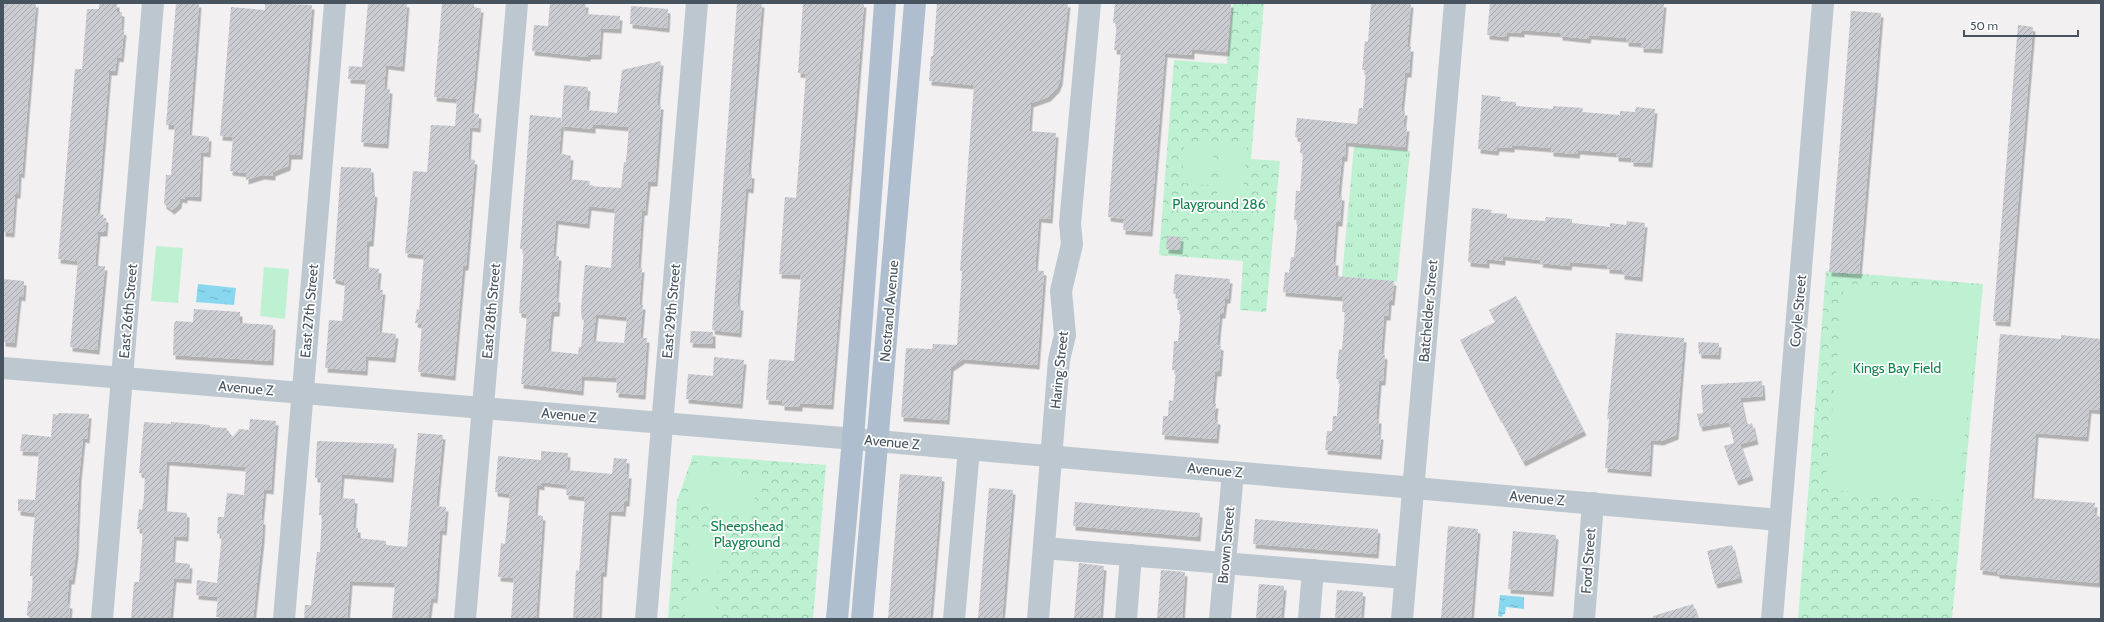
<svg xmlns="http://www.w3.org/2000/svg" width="2104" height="622" font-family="Cabin,sans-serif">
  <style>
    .grass { fill: url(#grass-tufts) }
    .park { fill: url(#park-crowns) }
    .pitch { fill: #bdf1d2 }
    .water { fill: url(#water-ripples) }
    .building { fill: url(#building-hatch); fill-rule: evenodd; filter: url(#shadow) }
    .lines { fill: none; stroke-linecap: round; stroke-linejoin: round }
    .minor { stroke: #bdc7cf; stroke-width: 22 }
    .major { stroke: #afbecf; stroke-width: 22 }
    .labels { text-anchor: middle; stroke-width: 3.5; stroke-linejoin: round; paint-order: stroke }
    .park-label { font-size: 14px; fill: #15824e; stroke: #fff }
    .street-label { font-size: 14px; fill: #47535e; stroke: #fff }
  </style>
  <defs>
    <pattern id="grass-tufts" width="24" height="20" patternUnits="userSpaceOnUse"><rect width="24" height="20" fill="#bdf1d2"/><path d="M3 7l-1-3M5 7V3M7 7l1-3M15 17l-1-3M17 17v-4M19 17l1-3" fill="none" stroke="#9bc6ae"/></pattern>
    <pattern id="park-crowns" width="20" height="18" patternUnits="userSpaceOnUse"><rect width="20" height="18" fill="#bdf1d2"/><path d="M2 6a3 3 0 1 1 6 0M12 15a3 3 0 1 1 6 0" fill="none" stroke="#9bc6ae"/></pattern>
    <pattern id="water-ripples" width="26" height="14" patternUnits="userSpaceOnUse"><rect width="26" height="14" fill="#89d7ef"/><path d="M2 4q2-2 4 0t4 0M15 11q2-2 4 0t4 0" fill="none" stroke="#72b1c5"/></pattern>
    <pattern id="building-hatch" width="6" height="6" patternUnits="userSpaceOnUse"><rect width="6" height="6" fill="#caccd2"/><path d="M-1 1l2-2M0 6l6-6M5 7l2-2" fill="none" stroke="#a6a8ae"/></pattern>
    <filter id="shadow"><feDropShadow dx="2.5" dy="4.5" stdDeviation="0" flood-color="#0004"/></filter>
  </defs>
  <rect width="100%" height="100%" fill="#f2f0f0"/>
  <polygon class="grass" points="1354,146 1410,151 1397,282 1342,277"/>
  <g class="park">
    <polygon points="1233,3 1264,3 1251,159 1280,161 1266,312 1240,310 1243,261 1159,255 1174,60 1227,64"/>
    <polygon points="1826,271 1983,284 1952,619 1798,619"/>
    <polygon points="693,455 826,465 813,619 668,619 677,501"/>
  </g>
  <g class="pitch">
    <polygon points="1184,142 1214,144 1211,185 1182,183"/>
    <polygon points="1221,142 1247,145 1242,207 1216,205"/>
    <polygon points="156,246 183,248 178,303 151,301"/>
    <polygon points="264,267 289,269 285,319 260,316"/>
    <polygon points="1844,284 1982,289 1957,502 1825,489"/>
    <polygon points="698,461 760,479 749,518 686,500"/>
    <polygon points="692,526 722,529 717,580 688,578"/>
    <polygon points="687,590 717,593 715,619 685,619"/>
  </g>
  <g class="water">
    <polygon points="198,284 236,288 234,305 196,302"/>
    <polygon points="1500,595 1524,597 1524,609 1506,607 1505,614 1503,614 1502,617 1498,616"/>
  </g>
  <g class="building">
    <polygon points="3,3 36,3 22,174 19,173 18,194 15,194 12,233 3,232"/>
    <polygon points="99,3 117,3 117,12 122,12 121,30 124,31 121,58 117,57 115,71 109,71 101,169 97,214 104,215 103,218 106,218 105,232 98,232 95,266 105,266 97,350 70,347 78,261 58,259 75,69 82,69 87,9 99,9"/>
    <polygon points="176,3 199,3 189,135 209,137 208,153 201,152 199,197 185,196 185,199 180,198 179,204 172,210 164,204 166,175 171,175 175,125 166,125"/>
    <polygon points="265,3 312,5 300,155 289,155 288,166 273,172 273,176 262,175 246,180 246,173 230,171 233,137 220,136 231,7 265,10"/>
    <polygon points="368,3 407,3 402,67 386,65 384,89 390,89 386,144 361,142 366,80 348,79 349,66 362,67"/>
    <polygon points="442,3 474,3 474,8 481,8 471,113 479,114 478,128 470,127 468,159 475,160 466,266 463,266 453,376 418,372 422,324 415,323 417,309 419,310 424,255 405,253 413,171 427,172 431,125 455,126 457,99 434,97"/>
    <polygon points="550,3 586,3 585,14 620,16 619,29 601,28 599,55 588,55 588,57 532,51 534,25 548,26"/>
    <polygon points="737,3 762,3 748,174 752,174 751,189 746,188 737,306 741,306 739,333 712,330"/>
    <polygon points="803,3 864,3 831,405 800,403 800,407 782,406 782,401 766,400 769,359 794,361 801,275 779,274 785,197 796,198 806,74 798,73"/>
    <polygon points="937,3 1068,3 1060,81 1057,88 1048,97 1031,103 1029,131 1056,133 1050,219 1039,218 1035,270 1044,271 1037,365 963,359 951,367 947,420 901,417 906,348 932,349 933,344 957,345 962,271 960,271 974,85 929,81 931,56 933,56"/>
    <polygon points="1115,3 1231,3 1227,52 1192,49 1192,55 1165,53 1150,232 1123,230 1124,219 1108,217 1121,50 1114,50 1117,24 1113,23"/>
    <polygon points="1371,3 1411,3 1407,47 1411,47 1409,73 1405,73 1401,111 1405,111 1403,127 1407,127 1405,147 1346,142 1345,157 1342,157 1338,196 1342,196 1340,222 1336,222 1333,261 1336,261 1335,276 1394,281 1392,301 1389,301 1388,316 1384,316 1381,354 1385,355 1383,381 1379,381 1376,419 1379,419 1378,435 1381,435 1379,455 1325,450 1327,431 1332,431 1333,416 1337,416 1340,379 1336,379 1339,349 1342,350 1345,312 1342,312 1343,297 1283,292 1285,272 1289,273 1291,257 1294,257 1298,220 1294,220 1296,191 1300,191 1303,154 1300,153 1301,138 1295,137 1297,118 1357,124 1359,108 1363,108 1366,70 1362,70 1365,41 1368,42"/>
    <polygon points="1490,3 1664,3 1660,49 1641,48 1641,43 1626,42 1626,38 1589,35 1588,39 1560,36 1560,33 1522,30 1522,33 1507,32 1506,37 1487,35"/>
    <polygon points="631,6 668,9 667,28 630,24"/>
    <polygon points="1851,11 1881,13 1859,274 1829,272"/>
    <polygon points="2018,25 2033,27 2008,322 1993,321"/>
    <path d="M661,61L657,105H661L655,182H648L645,211H642L638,268H642L639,305H643L640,338H647L643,395L616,393L617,378L582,376L581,391L521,384L527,314L519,313L524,249H520L530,115L562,118L559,153L571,156L569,179L590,181L589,186L621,188L624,162H626L629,127L593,124V129L561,126L564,85L588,87L586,110L617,113L622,70ZM589,206L615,209L611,268L585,265L581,309L582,320H584L581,347H579L578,354L548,351L551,316L552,312H557L558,298H556L559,256H553L556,220L587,224ZM596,314L627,317L624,343L593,341Z"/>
    <polygon points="1482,95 1501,97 1500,101 1516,102 1516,106 1553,109 1553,106 1583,108 1582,112 1620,115 1620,111 1635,112 1636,107 1655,109 1650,163 1631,162 1631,158 1616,157 1616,153 1578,150 1577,154 1551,152 1551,148 1512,145 1512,148 1497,147 1496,151 1478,149"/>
    <polygon points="341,167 371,168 372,192 375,193 371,242 367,242 366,267 379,269 377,290 383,290 379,332 396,334 393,358 366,356 365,371 325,368 329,320 342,321 344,300 345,282 333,279"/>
    <polygon points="1472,208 1492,210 1491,213 1507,214 1507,218 1545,221 1546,217 1572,219 1572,223 1610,227 1610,223 1626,225 1627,221 1645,223 1640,277 1622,275 1622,270 1607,269 1607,265 1570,262 1569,266 1540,263 1541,260 1503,256 1503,261 1487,259 1487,264 1468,262"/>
    <polygon points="1167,236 1181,237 1180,250 1166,249"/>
    <polygon points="1175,274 1230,279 1228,299 1225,299 1223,314 1220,314 1217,345 1221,346 1219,372 1215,372 1212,404 1216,404 1214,420 1218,420 1216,439 1162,435 1163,416 1168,416 1169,400 1173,401 1176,370 1172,370 1174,341 1178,341 1181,310 1177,310 1178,294 1173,294"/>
    <polygon points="3,279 24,281 23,297 19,296 14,343 3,342"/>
    <polygon points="1516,296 1584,431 1523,462 1500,418 1499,418 1488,397 1460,340 1495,322 1489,310"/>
    <polygon points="194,309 240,312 240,323 273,325 271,361 173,355 174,324 176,321 193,322"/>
    <polygon points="691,331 713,332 713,344 690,343"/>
    <polygon points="1616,333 1684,338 1676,435 1661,441 1651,440 1649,472 1605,468 1609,418 1607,420"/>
    <polygon points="2000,334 2061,339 2061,335 2101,339 2101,410 2089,409 2086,437 2036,433 2031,498 2095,503 2094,513 2101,518 2098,583 1997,574 1997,572 1980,570"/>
    <polygon points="1698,342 1719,343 1718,355 1699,354"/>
    <polygon points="714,357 744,360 740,404 686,399 688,374 713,376"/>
    <polygon points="1762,381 1763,396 1740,398 1746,425 1752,423 1756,440 1740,444 1751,476 1736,481 1724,446 1734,443 1729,422 1700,427 1697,414 1703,413 1701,385"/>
    <polygon points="58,413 89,414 87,439 83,438 79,477 76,553 72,580 69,580 67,604 70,604 69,619 29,617 27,615 28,601 31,601 33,576 30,576 35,513 18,511 18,499 35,500 39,452 20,451 22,434 51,437 53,414 58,415"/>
    <polygon points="250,419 276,421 271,490 264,489 261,520 263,520 262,538 253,619 216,617 218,597 196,595 197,580 217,583 222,534 217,534 218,517 224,517 227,493 244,495 246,467 167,461 164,511 187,513 186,537 174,536 172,562 190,564 189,579 174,578 170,619 131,619 134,582 139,582 143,529 137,529 139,509 142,510 144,497 145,474 139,473 144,422 171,424 171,422 210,425 210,427 226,428 233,437 239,429 249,430"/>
    <polygon points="418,433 443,435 436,506 446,507 444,531 440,530 435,599 431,598 428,619 392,619 395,583 350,581 347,619 304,619 305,605 311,605 317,552 320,552 322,515 319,515 321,478 315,478 317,441 394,444 391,478 342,474 340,498 355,499 353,528 358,528 358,538 386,541 386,545 407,547"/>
    <polygon points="541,451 568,453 567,470 612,474 614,458 627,459 626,474 629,474 627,502 624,502 623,512 609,511 604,573 601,572 599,619 573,619 576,570 579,571 585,497 566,495 567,485 542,482 542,486 537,485 535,513 536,515 543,516 536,619 511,619 514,578 498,577 501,543 505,544 510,494 495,492 498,456 541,460"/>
    <polygon points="900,474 942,477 930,619 888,619"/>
    <polygon points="989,488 1013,490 1002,619 978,619"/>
    <polygon points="1075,502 1200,513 1198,537 1073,526"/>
    <polygon points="1255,519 1378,529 1376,554 1253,544"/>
    <polygon points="1448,526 1478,529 1471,619 1441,619"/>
    <polygon points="1513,531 1556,535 1551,592 1508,589"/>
    <polygon points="1732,545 1740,578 1715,584 1707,551"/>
    <polygon points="1079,563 1104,566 1100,619 1074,619"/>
    <polygon points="1161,570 1185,572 1182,619 1157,619"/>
    <polygon points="1259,584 1284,586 1281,619 1256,619"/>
    <polygon points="1337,590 1363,592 1361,619 1335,619"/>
    <polygon points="1693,604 1698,619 1653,619 1653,616"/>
  </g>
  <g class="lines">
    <g class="minor">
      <polyline points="3,368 831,437 1780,520"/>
      <polyline points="1044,548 1405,578"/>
      <polyline points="102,619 153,3"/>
      <polyline points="284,619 335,3"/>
      <polyline points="465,619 517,3"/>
      <polyline points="646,619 697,3"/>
      <polyline points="954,619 969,449"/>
      <polyline points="1038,619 1059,360 1065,335 1061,291 1072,244 1070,224 1090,3"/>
      <polyline points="1126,619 1131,555"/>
      <polyline points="1220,619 1233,472"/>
      <polyline points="1309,619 1313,570"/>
      <polyline points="1402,619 1455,3"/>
      <polyline points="1584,619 1593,503"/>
      <polyline points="1772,619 1823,3"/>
    </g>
    <g class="major">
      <polyline points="837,619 853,439 885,3"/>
      <polyline points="862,619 915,3"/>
    </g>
  </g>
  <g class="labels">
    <g class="park-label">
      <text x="1219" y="209">Playground 286</text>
      <text x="1897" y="373">Kings Bay Field</text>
      <text x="747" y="531">Sheepshead<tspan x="747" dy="16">Playground</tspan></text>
    </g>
    <g class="street-label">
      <text transform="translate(128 311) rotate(-85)" y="5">East 26th Street</text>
      <text transform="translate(309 311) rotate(-85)" y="5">East 27th Street</text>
      <text transform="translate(491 311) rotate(-85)" y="5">East 28th Street</text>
      <text transform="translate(671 311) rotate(-85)" y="5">East 29th Street</text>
      <text transform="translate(889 311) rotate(-85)" y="5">Nostrand Avenue</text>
      <text transform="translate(1428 311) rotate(-85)" y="5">Batchelder Street</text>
      <text transform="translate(1798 311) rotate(-85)" y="5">Coyle Street</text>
      <text transform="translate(1059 370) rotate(-84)" y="5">Haring Street</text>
      <text transform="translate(246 388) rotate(5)" y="5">Avenue Z</text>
      <text transform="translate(569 415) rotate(5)" y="5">Avenue Z</text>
      <text transform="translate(892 442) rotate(5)" y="5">Avenue Z</text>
      <text transform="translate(1215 470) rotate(5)" y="5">Avenue Z</text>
      <text transform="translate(1537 498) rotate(5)" y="5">Avenue Z</text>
      <text transform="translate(1226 545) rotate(-85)" y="5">Brown Street</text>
      <text transform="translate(1588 561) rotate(-86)" y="5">Ford Street</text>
    </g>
  </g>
  <rect width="2104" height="622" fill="none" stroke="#47535e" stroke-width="8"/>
  <path d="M1964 30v6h114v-6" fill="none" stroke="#47535e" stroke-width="2"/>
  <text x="1970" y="30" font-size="12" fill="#47535e" stroke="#ffffff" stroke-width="3" paint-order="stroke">50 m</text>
</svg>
